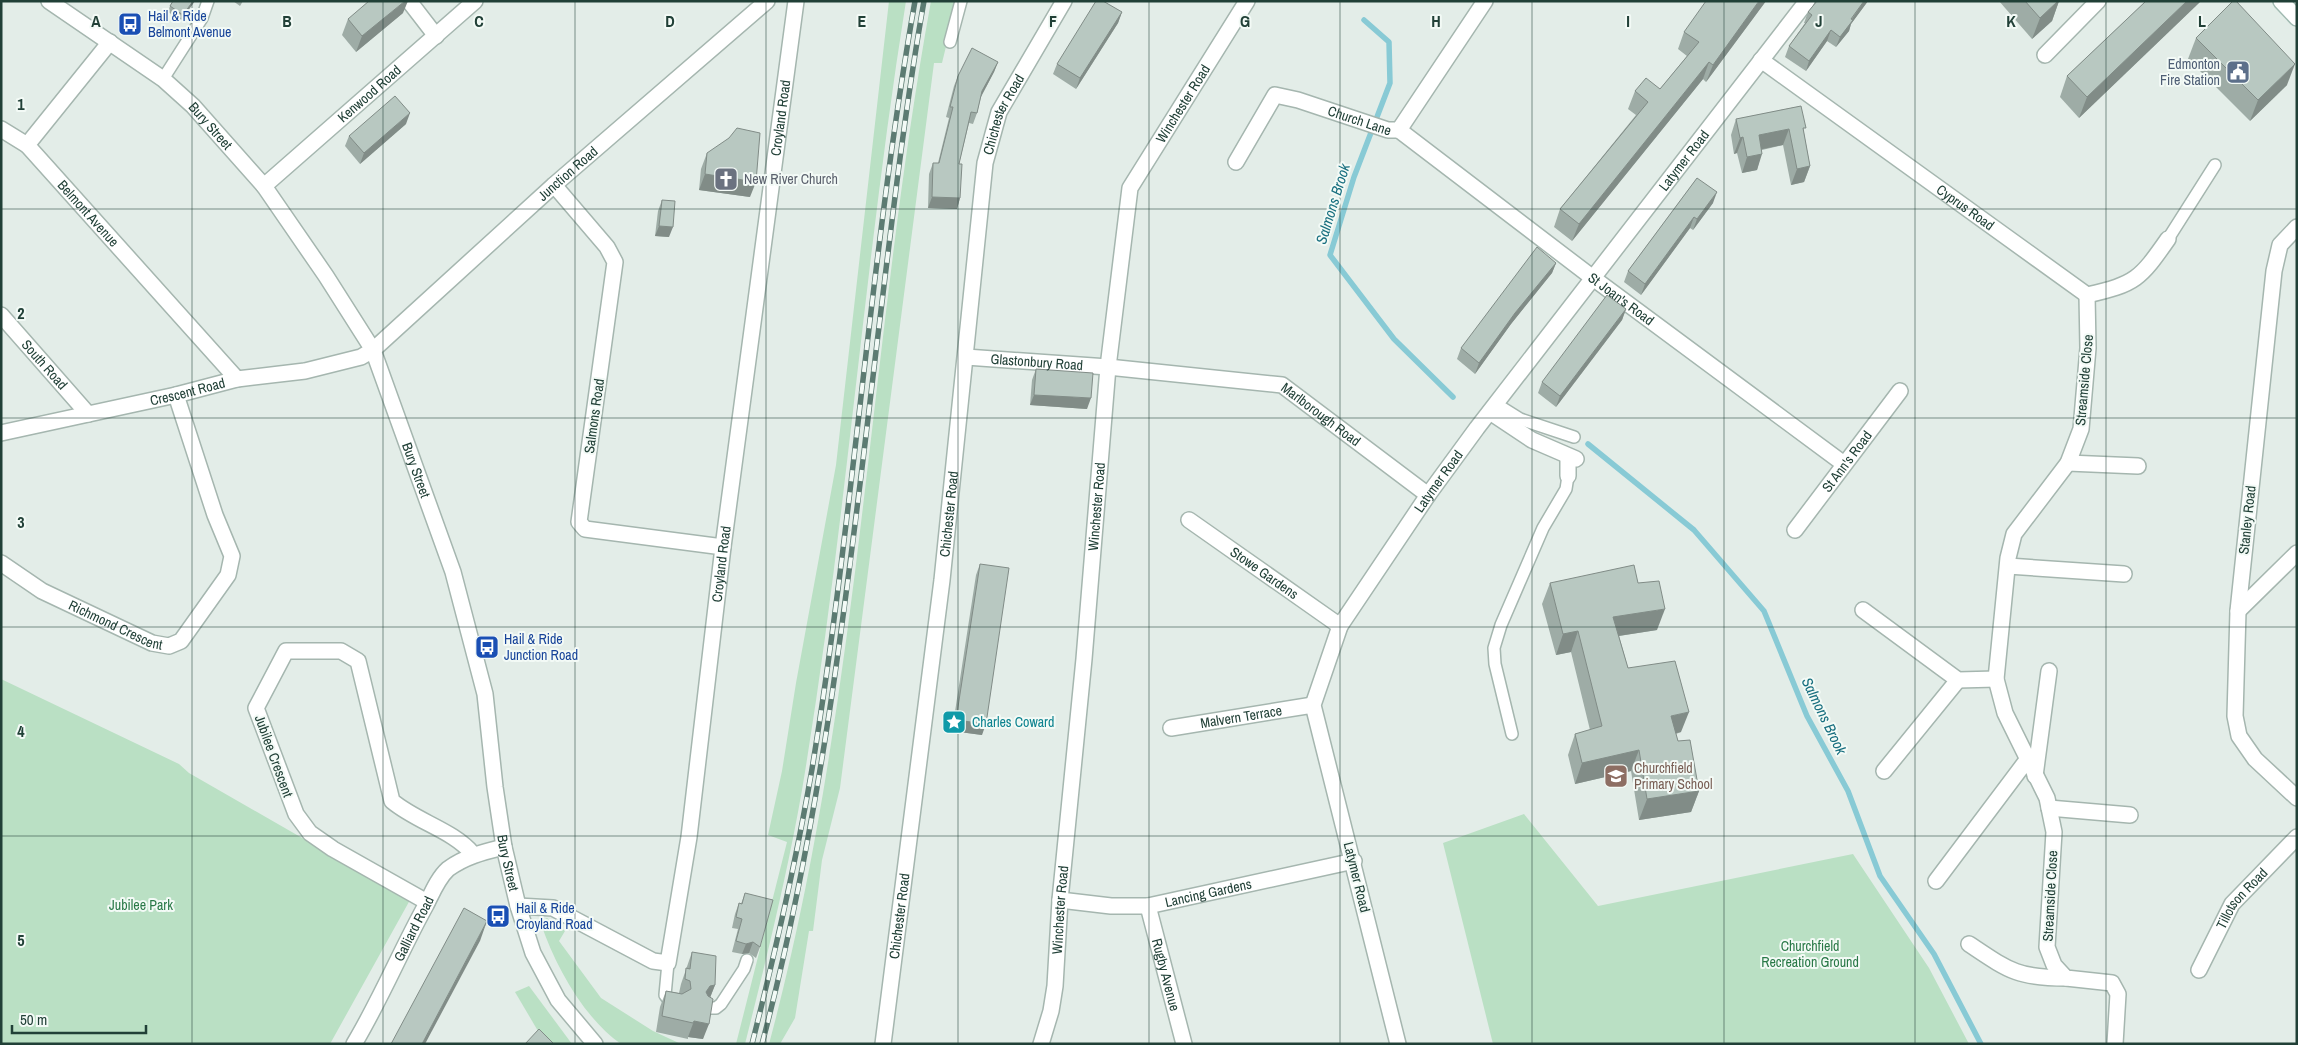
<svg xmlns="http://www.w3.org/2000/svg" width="2298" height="1045" font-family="'Archivo Narrow',sans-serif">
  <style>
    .green { fill: #bae0c4 }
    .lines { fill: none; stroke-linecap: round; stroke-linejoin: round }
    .stream { stroke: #88cad5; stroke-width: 5.5 }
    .service-casing { stroke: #a5b6af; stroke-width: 14 }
    .pedestrian-casing { stroke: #a5b6af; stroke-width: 18 }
    .minor-casing { stroke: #a5b6af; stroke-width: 18 }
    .tertiary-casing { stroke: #a5b6af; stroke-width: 18 }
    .secondary-casing { stroke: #a0bab1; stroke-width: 18 }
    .service { stroke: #fff; stroke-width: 11 }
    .pedestrian { stroke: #fff; stroke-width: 15 }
    .minor { stroke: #fff; stroke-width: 15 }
    .tertiary { stroke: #fff; stroke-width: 15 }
    .secondary { stroke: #fff; stroke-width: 15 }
    .rail-casing { stroke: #5c7b72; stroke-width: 5.5 }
    .rail { stroke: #f3faf6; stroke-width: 4; stroke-dasharray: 11; stroke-linecap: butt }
    .wall { fill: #9eaca6 }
    .shaded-wall { fill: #818c87 }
    .building { fill: #b8c8c1; stroke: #818c87 }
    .grid { fill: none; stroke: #214037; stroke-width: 1; stroke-opacity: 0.55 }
    .labels { text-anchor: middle; stroke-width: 4; stroke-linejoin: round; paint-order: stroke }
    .transit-label { font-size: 14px; fill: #164399; stroke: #f3faf6; text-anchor: start }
    .service-label { font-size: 14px; fill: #4e5e75; stroke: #f3faf6; text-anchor: end }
    .street-label { font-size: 14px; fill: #214037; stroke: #f3faf6 }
    .worship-label { font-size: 14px; fill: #5b616d; stroke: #f3faf6; text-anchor: start }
    .culture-label { font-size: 14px; fill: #0d838f; stroke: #f3faf6; text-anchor: start }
    .education-label { font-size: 14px; fill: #785e54; stroke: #f3faf6; text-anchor: start }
    .park-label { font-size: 14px; fill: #297947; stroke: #f3faf6 }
    .water-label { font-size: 15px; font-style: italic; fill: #186f7f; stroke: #f3faf6 }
    .grid-label { font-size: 16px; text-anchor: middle; font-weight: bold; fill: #214037; stroke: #f3faf6; stroke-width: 4; stroke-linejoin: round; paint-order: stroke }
  </style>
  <rect width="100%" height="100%" fill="#e3ede8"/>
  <g class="green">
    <path d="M889,1H906C864,263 846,528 802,790C787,876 766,960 745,1044H736L787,842L768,835L782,771L796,683L836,465Z"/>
    <path d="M931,1H957L942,63H934L840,788L822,860L813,931H809L795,1018L780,1044H769C861,702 868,348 931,1Z"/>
    <polygon points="1,679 179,764 189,773 410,900 330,1044 1,1044"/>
    <polygon points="1524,814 1598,906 1853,854 1929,968 1969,1044 1493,1044 1443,843"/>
    <path d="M547,918L565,931L559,941L601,998L653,1031L681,1044H621C583,1017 556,967 541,924L543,920Z"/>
    <polygon points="529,986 572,1044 550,1044 538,1031 515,992"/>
  </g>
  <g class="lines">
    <g class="stream">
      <polyline points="1364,20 1389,42 1390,83 1354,177 1330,255 1394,339 1453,397"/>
      <polyline points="1588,444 1694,530 1764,611 1807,716 1848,791 1880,876 1934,954 1981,1044"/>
    </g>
    <g class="service-casing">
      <g id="service">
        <polyline points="950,42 961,1"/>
        <polyline points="163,79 202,18 208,1"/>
        <polyline points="2168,239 2215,165"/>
        <polyline points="1496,404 1520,419 1574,437"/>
        <polyline points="1512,734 1495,664 1494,648 1501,625 1543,528 1566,489 1568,476"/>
        <polyline points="668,963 665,995 668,999 676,1002"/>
        <polyline points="708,1008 716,1008 721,1004 744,969 747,960"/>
      </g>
    </g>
    <g class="pedestrian-casing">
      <g id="pedestrian">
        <polyline points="1490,412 1532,440 1576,459"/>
        <polyline points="1568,476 1568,457"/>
      </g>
    </g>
    <g class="minor-casing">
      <g id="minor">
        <polyline points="409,1 436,36"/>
        <path id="s1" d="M110,42L27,145L237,379"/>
        <polyline points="2045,55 2098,1"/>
        <path id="s2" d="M1761,60L2087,295C2136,284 2140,279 2168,239"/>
        <polyline points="1,129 27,145"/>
        <path id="s3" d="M1399,130L1593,278L1844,464"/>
        <path id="s4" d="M1236,162L1275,95L1298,100L1388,130H1399L1485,1"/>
        <polyline points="554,185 607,247 615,262 579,522 585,529 723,547"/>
        <path id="s5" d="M264,186L475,1"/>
        <polyline points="2297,227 2280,245 2274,271 2238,611 2235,716 2239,736 2255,759 2297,798"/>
        <polyline points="2087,295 2088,348 2081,429 2068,463 2014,534 2008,558 1996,679 2005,713 2047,798 2054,832 2047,947 2054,965 2066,978 2112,983 2118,994 2115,1044"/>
        <path id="s6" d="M1,315L88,414"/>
        <path id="s7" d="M966,357L1108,367L1282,385L1428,495"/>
        <path id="s8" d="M1,433L176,395L237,379L305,371L361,357L373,350L554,185L767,1"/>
        <polyline points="2068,463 2138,466"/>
        <path id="s9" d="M1189,520L1340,626"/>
        <path id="s10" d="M1795,530L1900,391"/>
        <path id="s11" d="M1,563L42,591L152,643L169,646L181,641L228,575L232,556L215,515L176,395"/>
        <polyline points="2008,566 2124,574"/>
        <polyline points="1863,610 1958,680 1996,679"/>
        <polyline points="2238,611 2297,553"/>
        <path id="s12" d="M1171,728L1313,705"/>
        <polyline points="1884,771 1958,680"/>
        <polyline points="2035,776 2049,671"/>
        <polyline points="2049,808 2130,815"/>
        <polyline points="1936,881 2027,760"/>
        <path id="s13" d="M1060,900L1111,906H1148L1354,861"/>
        <path d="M427,902L333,849L310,833L296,814L256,708L286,651H341L358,661L392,801C417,822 453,830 473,854"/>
        <path id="s14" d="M518,906L553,908L653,961L668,963L689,837L723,547L796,1"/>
        <path id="s15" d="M1148,906L1184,1044"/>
        <path d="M1969,944C2008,970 2017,978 2066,978"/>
        <path id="s16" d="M2199,970L2232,904L2297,837"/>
        <path id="s17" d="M883,1044L942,580L985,163L999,112L1064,1"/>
        <path id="s18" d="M1398,1044L1313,705L1340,626L1428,495L1477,428L1807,1"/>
      </g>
    </g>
    <g class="tertiary-casing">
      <g id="tertiary">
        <path id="s19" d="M49,1L163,79L193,106L264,186L326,276L373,350L453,572L485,694L495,787L504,847L518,906L533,953L558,1000L595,1044"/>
        <path id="s20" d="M354,1044C381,999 401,950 426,905C432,893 438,878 448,869C466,856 484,852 504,847"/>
        <path id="s21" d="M1041,1044L1051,1011L1055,986L1060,900L1084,659L1108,367L1130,188L1247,1"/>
      </g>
    </g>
    <g class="secondary-casing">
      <polyline id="secondary" points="2281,1 2297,18"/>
    </g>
    <use href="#service" class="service"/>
    <use href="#pedestrian" class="pedestrian"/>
    <use href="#minor" class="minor"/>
    <use href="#tertiary" class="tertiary"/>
    <use href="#secondary" class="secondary"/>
    <g class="rail-casing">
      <g id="rail">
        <path d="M752,1044C775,953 796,862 812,769C854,514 870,256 915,1"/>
        <path d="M762,1044C823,814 849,578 877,343C891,229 904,114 924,1"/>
      </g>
    </g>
    <use href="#rail" class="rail"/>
  </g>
  <g class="wall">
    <polygon points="173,1 195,1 181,20 168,12 170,6"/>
    <polygon points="233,1 243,1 240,6"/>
    <polygon points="1766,1 1706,82 1703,79 1572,241 1554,227 1560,209 1636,115 1628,109 1635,91 1660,89 1687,56 1678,49 1684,32"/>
    <polygon points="1817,1 1868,1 1851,24 1849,31 1836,47 1827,41 1806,71 1785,57 1789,46 1805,23 1804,23 1808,12"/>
    <polygon points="1999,1 2059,1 2052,21 2032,39"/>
    <polygon points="2146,1 2201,1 2079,118 2060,97 2067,76"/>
    <polygon points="1122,12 1118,23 1076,89 1053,74 1057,64"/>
    <polygon points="403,13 356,52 342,35 348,19"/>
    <polygon points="2196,38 2287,85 2250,121 2188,59"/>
    <polygon points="998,62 994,72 981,97 977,113 973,124 969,123 959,164 960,198 957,209 928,208 929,174 933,163 938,163 949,118 946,117 954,86 958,76"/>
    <polygon points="1801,106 1804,133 1810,166 1804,182 1791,185 1783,145 1762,150 1757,170 1742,173 1737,153 1734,154 1731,135 1736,119"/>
    <polygon points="406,124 360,164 345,146 349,136"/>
    <polygon points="707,153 750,197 699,190 701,169"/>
    <polygon points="1697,178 1713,203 1693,230 1690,228 1641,295 1624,282 1628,271"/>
    <polygon points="662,200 669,237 655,236 658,211"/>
    <polygon points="1556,263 1552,273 1511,324 1475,374 1457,359 1461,348"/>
    <polygon points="1626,309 1622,320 1556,407 1538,393 1542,382"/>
    <polygon points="1036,369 1087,409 1030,405 1032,380"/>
    <polygon points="980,564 982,735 952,731 976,575"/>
    <polygon points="1550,583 1638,583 1657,630 1619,636 1628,668 1681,732 1676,734 1678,741 1699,791 1691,812 1639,820 1631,771 1575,784 1568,755 1575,734 1590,730 1571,652 1556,655 1542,604"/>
    <polygon points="745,893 760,947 756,958 749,953 742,954 732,952 738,929 732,928 735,914 739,903 741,904"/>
    <polygon points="692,952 715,985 710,998 703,1039 688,1037 688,1039 656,1032 660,1007 666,991 679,993 681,984"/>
  </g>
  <g class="shaded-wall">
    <polygon points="193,1 195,1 181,20 183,15"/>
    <polygon points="405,1 408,1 403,13 356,52 362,36"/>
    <polygon points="1759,1 1766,1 1706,82 1713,65"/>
    <polygon points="1864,1 1868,1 1851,24 1849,31 1836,47 1840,37"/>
    <polygon points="2058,1 2059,1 2052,21 2032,39 2040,18"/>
    <polygon points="2187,1 2201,1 2079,118 2087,97"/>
    <polygon points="1122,12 1118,23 1076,89 1080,78"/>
    <polygon points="1831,30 1827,41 1806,71 1809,61"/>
    <polygon points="998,62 994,72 978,102 982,91"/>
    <polygon points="1709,62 1703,79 1572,241 1579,224"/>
    <polygon points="2295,64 2287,85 2250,121 2258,100"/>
    <polygon points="410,113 406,124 360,164 364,153"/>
    <polygon points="1789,129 1783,145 1753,151 1759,135"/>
    <polygon points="1743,137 1737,153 1734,154 1740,138"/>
    <polygon points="1762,154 1757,170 1742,173 1747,157"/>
    <polygon points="1810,166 1804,182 1791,185 1797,169"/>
    <polygon points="705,174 756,182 750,197 699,190"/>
    <polygon points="1717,192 1713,203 1693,230 1697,219"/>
    <polygon points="932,197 960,198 957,209 928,208"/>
    <polygon points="1694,217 1690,228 1641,295 1645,284"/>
    <polygon points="659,226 673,227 669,237 655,236"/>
    <polygon points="1556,263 1552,273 1511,324 1475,374 1479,363 1515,313"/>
    <polygon points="1626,309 1622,320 1556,407 1560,396"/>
    <polygon points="1034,395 1091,398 1087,409 1030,405"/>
    <polygon points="1665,609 1657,630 1605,638 1613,617"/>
    <polygon points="1578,631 1571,652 1556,655 1563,634"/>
    <polygon points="1689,712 1681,732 1663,736 1671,716"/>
    <polygon points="956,720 986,724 982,735 952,731"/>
    <polygon points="1639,750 1631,771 1575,784 1582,763"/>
    <polygon points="1699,791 1691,812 1639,820 1647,799"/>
    <polygon points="487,921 480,941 425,1044 422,1044"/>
    <polygon points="753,942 749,953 742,954 746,944"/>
    <polygon points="715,985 709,1000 706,992 710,986"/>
    <polygon points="694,1021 709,1024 703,1039 688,1037"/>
  </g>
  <g class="building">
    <polygon points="173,1 193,1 183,15 170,6"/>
    <polygon points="369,1 405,1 362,36 348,19"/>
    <polygon points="1096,1 1103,1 1122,12 1080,78 1057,64"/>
    <polygon points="1706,1 1759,1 1713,65 1709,62 1579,224 1560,209 1648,102 1635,91 1646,78 1660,89 1699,42 1684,32"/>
    <polygon points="1817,1 1864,1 1851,19 1853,20 1840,37 1831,30 1809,61 1789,46 1812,15 1808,12"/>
    <polygon points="2025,1 2058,1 2040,18"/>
    <polygon points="2146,1 2187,1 2087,97 2067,76"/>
    <polygon points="2233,1 2236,1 2295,64 2258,100 2196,38"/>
    <polygon points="972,48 998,62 982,91 977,113 971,112 959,164 962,164 960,198 932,197 933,163 939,163 953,107 950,107 958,76"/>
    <polygon points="395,96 410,113 364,153 349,136"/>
    <polygon points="1801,106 1806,128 1803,128 1810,166 1797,169 1789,129 1759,135 1762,154 1747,157 1743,137 1740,138 1736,119"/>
    <polygon points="737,128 760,133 756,182 705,174 707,153 729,138"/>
    <polygon points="1697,178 1717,192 1697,219 1694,217 1645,284 1628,271"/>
    <polygon points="662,200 675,201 673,227 659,226"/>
    <polygon points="1537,247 1556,263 1515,313 1479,363 1461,348"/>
    <polygon points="1607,295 1626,309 1560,396 1542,382"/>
    <polygon points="1036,369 1093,373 1091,398 1034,395"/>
    <polygon points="980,564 1009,568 986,724 956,720"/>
    <polygon points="1634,565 1638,583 1659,581 1665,609 1613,617 1628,668 1675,661 1689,712 1671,716 1678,741 1690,740 1699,791 1647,799 1639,750 1582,763 1575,734 1602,726 1578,631 1563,634 1550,583"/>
    <polygon points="745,893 773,900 760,947 753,942 746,944 736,941 742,919 736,917 739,903 742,904"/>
    <polygon points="464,908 487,921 422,1044 391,1044"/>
    <polygon points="692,952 716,956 715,985 710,986 706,992 708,996 713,999 709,1024 694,1021 693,1023 662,1016 666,991 682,994 691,989 690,981 685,979 686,968 690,969"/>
    <polygon points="539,1029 554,1044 525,1044"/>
  </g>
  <path class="grid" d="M192,1V1044M383,1V1044M575,1V1044M766,1V1044M958,1V1044M1149,1V1044M1340,1V1044M1532,1V1044M1724,1V1044M1915,1V1044M2106,1V1044M1,209H2297M1,418H2297M1,627H2297M1,836H2297"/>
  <defs>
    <g id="bus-square" transform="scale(1.25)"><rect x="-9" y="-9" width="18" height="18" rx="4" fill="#1a4fb4" stroke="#f3faf6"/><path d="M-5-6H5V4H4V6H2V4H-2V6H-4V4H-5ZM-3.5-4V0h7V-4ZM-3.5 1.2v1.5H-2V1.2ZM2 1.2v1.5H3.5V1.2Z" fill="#fff"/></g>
    <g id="civic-square" transform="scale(1.25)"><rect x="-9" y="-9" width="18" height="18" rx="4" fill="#5c6f8a" stroke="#f3faf6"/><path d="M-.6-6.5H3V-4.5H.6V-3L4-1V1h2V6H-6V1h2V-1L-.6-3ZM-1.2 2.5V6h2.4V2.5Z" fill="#fff"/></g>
    <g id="church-square" transform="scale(1.25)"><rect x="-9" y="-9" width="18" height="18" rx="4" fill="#6b7280" stroke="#f3faf6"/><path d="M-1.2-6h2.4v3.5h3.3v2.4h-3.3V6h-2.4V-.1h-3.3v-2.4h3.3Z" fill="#fff"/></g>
    <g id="sight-square" transform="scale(1.25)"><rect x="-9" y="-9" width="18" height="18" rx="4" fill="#0f9aa8" stroke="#f3faf6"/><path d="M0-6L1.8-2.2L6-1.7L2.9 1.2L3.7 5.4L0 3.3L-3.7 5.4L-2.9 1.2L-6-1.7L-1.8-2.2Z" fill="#fff"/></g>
    <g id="school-square" transform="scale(1.25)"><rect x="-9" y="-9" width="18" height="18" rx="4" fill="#8d6e63" stroke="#f3faf6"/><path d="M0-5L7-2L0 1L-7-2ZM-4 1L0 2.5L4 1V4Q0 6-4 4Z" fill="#fff"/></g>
  </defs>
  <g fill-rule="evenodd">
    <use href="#bus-square" x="130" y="24"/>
    <use href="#civic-square" x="2238" y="72"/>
    <use href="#church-square" x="726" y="179"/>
    <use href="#bus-square" x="487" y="647"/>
    <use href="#sight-square" x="954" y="722"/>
    <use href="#school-square" x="1616" y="776"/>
    <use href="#bus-square" x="498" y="916"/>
  </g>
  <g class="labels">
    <g class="transit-label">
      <text x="148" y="21">Hail &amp; Ride<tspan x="148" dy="16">Belmont Avenue</tspan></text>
      <text x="504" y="644">Hail &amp; Ride<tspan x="504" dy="16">Junction Road</tspan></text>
      <text x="516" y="913">Hail &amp; Ride<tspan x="516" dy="16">Croyland Road</tspan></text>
    </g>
    <g class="service-label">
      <text x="2220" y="69">Edmonton<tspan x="2220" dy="16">Fire Station</tspan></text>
    </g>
    <g class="street-label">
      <text dy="5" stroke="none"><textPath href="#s5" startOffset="140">Kenwood Road</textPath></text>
      <text dy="5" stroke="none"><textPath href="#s21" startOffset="961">Winchester Road</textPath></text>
      <text dy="5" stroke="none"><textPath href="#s17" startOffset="939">Chichester Road</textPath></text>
      <text dy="5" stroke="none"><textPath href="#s14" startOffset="1016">Croyland Road</textPath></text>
      <text dy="5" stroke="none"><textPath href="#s4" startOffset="166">Church Lane</textPath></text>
      <text dy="5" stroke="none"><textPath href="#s19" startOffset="205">Bury Street</textPath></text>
      <text dy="5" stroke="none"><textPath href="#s18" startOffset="1012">Latymer Road</textPath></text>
      <text dy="5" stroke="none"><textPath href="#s8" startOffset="645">Junction Road</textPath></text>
      <text dy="5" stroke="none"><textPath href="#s2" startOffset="252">Cyprus Road</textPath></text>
      <text dy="5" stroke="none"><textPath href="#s1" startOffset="224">Belmont Avenue</textPath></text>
      <text dy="5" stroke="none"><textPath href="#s3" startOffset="279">St Joan's Road</textPath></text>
      <text dy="5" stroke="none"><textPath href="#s7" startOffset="71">Glastonbury Road</textPath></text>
      <text dy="5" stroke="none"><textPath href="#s6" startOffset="66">South Road</textPath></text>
      <text transform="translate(2084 380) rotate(-85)" y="5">Streamside Close</text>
      <text dy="5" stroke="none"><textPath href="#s8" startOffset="191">Crescent Road</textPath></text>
      <text transform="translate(594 416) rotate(-82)" y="5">Salmons Road</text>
      <text dy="5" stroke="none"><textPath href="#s7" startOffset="366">Marlborough Road</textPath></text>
      <text dy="5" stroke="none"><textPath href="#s10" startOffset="86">St Ann's Road</textPath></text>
      <text dy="5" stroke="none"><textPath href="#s19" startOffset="610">Bury Street</textPath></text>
      <text dy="5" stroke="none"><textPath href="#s18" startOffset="608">Latymer Road</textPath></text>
      <text dy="5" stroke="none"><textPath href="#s21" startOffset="541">Winchester Road</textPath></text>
      <text dy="5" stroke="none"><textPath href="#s17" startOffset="534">Chichester Road</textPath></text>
      <text transform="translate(2247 520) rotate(-84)" y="5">Stanley Road</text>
      <text dy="5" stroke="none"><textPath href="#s14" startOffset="566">Croyland Road</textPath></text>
      <text dy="5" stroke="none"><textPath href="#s9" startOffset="92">Stowe Gardens</textPath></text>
      <text dy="5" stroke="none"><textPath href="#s11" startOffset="131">Richmond Crescent</textPath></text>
      <text dy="5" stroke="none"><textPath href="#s12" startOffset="71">Malvern Terrace</textPath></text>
      <text transform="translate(274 756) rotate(70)" y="5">Jubilee Crescent</text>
      <text dy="5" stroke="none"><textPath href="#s19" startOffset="1015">Bury Street</textPath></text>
      <text transform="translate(1357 877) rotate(76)" y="5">Latymer Road</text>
      <text dy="5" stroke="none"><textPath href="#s13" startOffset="150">Lancing Gardens</textPath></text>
      <text transform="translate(2050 896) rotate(-87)" y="5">Streamside Close</text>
      <text dy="5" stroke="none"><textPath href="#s16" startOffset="84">Tillotson Road</textPath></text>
      <text dy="5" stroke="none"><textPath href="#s21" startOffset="136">Winchester Road</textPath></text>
      <text dy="5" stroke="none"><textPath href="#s17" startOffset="129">Chichester Road</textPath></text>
      <text dy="5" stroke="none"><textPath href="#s20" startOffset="130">Galliard Road</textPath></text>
      <text dy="5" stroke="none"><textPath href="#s15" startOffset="71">Rugby Avenue</textPath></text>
    </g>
    <g class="worship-label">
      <text x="744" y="184">New River Church</text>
    </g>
    <g class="culture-label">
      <text x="972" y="727">Charles Coward</text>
    </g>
    <g class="education-label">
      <text x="1634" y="773">Churchfield<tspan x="1634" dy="16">Primary School</tspan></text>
    </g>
    <g class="park-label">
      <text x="141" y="910">Jubilee Park</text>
      <text x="1810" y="951">Churchfield<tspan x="1810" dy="16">Recreation Ground</tspan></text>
    </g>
    <g class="water-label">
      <text transform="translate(1333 204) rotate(-73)" y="5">Salmons Brook</text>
      <text transform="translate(1824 716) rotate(64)" y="5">Salmons Brook</text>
    </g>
  </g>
  <g class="grid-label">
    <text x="96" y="27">A</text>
    <text x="287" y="27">B</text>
    <text x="479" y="27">C</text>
    <text x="670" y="27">D</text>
    <text x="862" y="27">E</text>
    <text x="1053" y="27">F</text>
    <text x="1245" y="27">G</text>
    <text x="1436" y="27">H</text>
    <text x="1628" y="27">I</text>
    <text x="1819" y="27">J</text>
    <text x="2011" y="27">K</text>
    <text x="2202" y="27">L</text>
    <text x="21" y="110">1</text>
    <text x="21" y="319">2</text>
    <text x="21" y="528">3</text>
    <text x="21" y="737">4</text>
    <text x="21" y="946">5</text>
  </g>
  <rect width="2298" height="1045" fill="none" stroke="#214037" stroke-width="5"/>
  <path d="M12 1025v8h134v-8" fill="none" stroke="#214037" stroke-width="2.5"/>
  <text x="20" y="1025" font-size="15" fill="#214037" stroke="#f3faf6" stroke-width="4" paint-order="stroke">50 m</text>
</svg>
